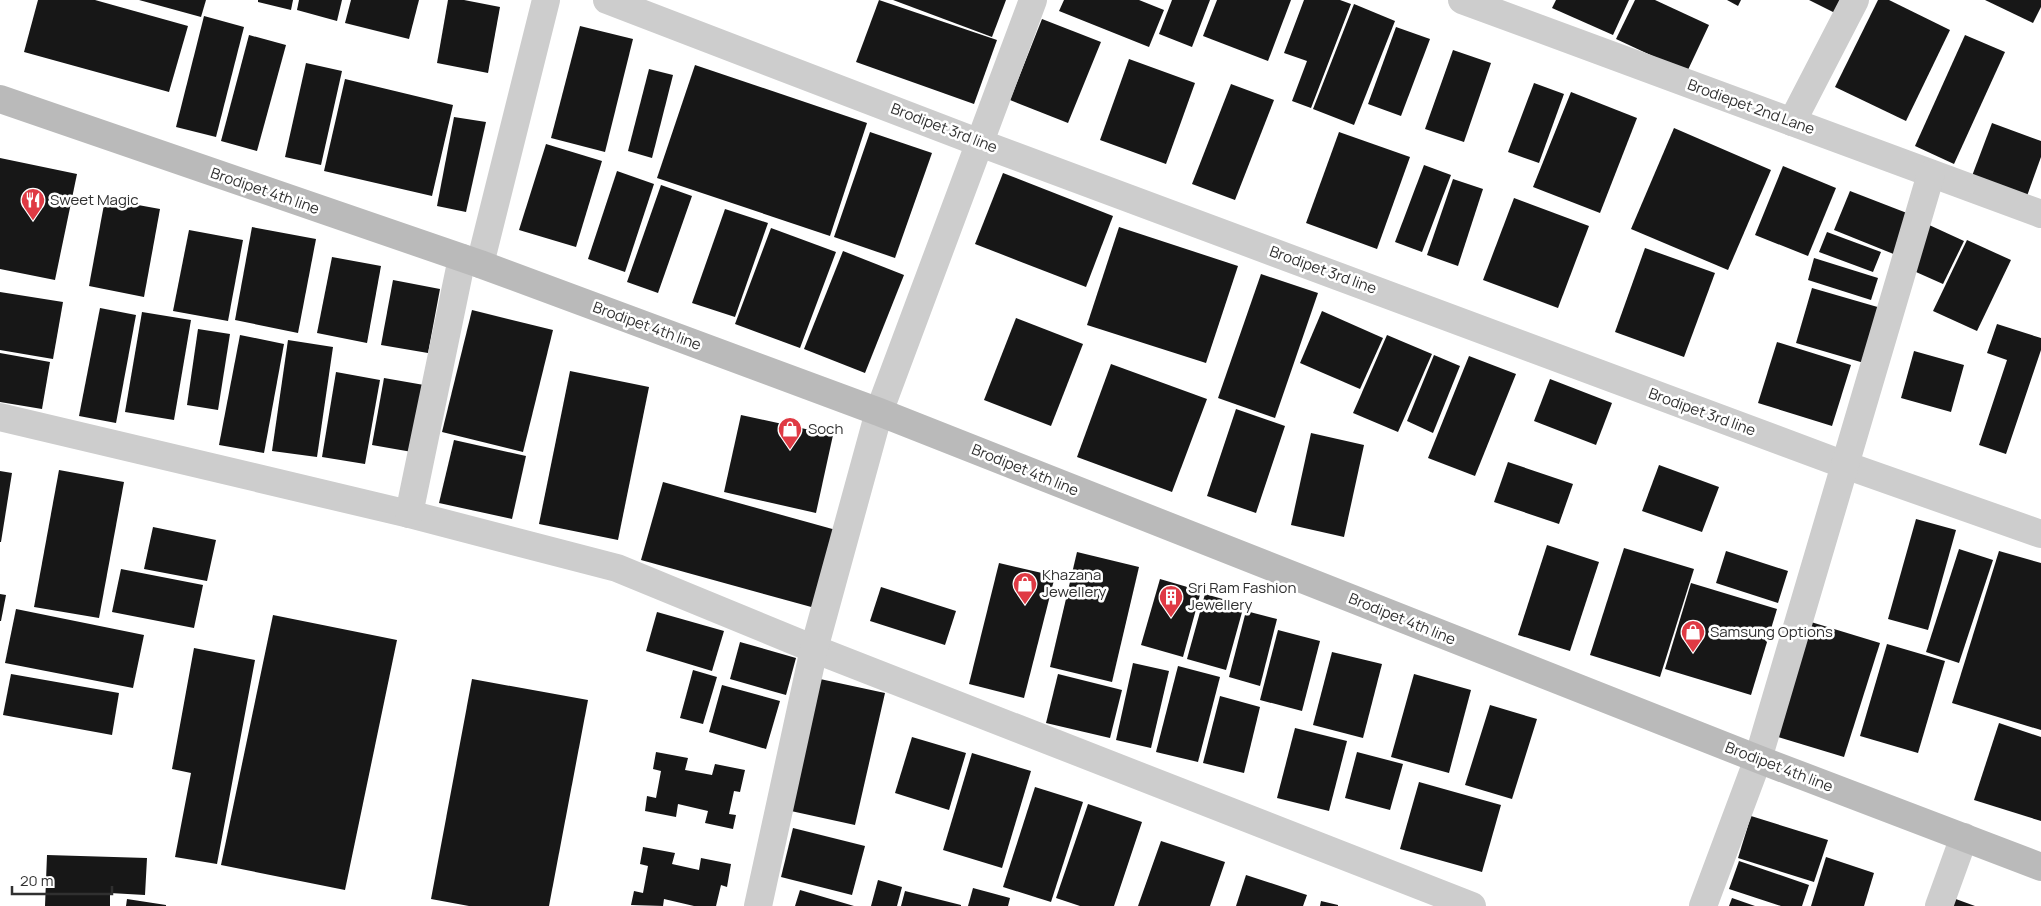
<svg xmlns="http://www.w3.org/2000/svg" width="2041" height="906" font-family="Manrope,sans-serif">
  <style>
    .building { fill: #171717 }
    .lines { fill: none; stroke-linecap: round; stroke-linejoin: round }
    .street { stroke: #cdcdcd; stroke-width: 28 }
    .secondary { stroke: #bababa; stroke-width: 28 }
    .labels { text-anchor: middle; stroke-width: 5; stroke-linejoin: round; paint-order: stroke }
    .street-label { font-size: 15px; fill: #303030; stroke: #fff }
    .poi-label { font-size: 15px; fill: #303030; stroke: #fff; text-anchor: start }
  </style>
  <rect width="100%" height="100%" fill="#fff"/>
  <g class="building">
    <polygon points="38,0 95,0 188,26 169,92 24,52"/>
    <polygon points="139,0 206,0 201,17"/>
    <polygon points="258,0 293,0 291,10 258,2"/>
    <polygon points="299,0 342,0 337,21 297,10"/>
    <polygon points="351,0 419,0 409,39 345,23"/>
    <polygon points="448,0 464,0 500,7 488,73 437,63"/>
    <polygon points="879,0 997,40 974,104 856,62"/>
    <polygon points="893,0 1006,0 992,37"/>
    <polygon points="1064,0 1139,0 1164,10 1149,47 1059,11"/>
    <polygon points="1172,0 1210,0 1192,47 1159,34"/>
    <polygon points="1217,0 1291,0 1268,61 1203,36"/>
    <polygon points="1304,0 1340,0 1351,4 1311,108 1292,101 1307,61 1284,53"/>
    <polygon points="1556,0 1629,0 1613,35 1552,8"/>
    <polygon points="1635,0 1655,0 1709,25 1687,72 1616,39"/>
    <polygon points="1727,0 1741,0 1738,6"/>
    <polygon points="1809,0 1842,0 1835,13"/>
    <polygon points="1878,0 1889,0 1950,30 1906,121 1835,87"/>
    <polygon points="1985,0 2041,0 2041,7 2033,23"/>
    <polygon points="1354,4 1395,21 1354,125 1313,109"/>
    <polygon points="204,16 244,27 216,137 176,127"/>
    <polygon points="1042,19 1101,42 1068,123 1010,100"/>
    <polygon points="580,26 633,39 605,152 551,138"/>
    <polygon points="1396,27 1430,39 1401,116 1368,104"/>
    <polygon points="249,35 286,45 257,151 221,141"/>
    <polygon points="1965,35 2005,52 1954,164 1915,146"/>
    <polygon points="1453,50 1491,63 1464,142 1425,129"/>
    <polygon points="1129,59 1195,83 1166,164 1100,140"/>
    <polygon points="306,63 342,71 321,165 285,157"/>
    <polygon points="695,65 867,123 830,236 657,178"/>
    <polygon points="649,69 673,75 652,158 628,151"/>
    <polygon points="345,79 453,105 432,196 324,171"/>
    <polygon points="1534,83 1564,94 1539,163 1508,152"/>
    <polygon points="1231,84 1274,100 1235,200 1192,184"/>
    <polygon points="1571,92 1637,118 1600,213 1533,187"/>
    <polygon points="454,117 486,122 466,212 437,206"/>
    <polygon points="1992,123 2041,141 2041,157 2027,196 1972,176"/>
    <polygon points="1674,128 1771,170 1728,270 1631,229"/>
    <polygon points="870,132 932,153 895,258 834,237"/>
    <polygon points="1339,132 1410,157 1377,249 1306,223"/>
    <polygon points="546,144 602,161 576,247 519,230"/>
    <polygon points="0,158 77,174 55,280 0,269"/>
    <polygon points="1424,165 1451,175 1422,252 1395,242"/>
    <polygon points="1783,166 1836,188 1808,256 1755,235"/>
    <polygon points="617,171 654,184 625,272 588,259"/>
    <polygon points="1003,173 1113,216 1086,287 975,244"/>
    <polygon points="1453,179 1483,189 1458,266 1427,255"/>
    <polygon points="661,185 692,196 658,293 627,282"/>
    <polygon points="1850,191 1912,215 1896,255 1834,230"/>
    <polygon points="1514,198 1589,226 1558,308 1483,280"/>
    <polygon points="105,199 160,209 144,297 89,286"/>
    <polygon points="725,209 768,223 735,317 692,303"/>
    <polygon points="1927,224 1964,241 1943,284 1907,268"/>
    <polygon points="252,227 316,239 298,333 235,320"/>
    <polygon points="1119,227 1238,266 1206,363 1087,325"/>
    <polygon points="771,228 836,252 800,348 735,324"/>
    <polygon points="189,230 243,240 228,321 173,311"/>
    <polygon points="1827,232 1881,252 1873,272 1819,252"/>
    <polygon points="1967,240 2011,260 1977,331 1933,311"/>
    <polygon points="1645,248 1715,273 1684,357 1615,332"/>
    <polygon points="843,251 904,275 865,373 804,349"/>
    <polygon points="332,257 381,266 367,343 317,333"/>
    <polygon points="1814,258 1878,278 1871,300 1808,280"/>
    <polygon points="1261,274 1318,293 1275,418 1218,398"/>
    <polygon points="393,280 440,289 428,353 381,345"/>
    <polygon points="1812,288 1881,308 1864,363 1796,343"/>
    <polygon points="0,292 63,302 53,359 0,350"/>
    <polygon points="100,308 136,315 116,423 79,416"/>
    <polygon points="472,310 553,330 523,452 442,432"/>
    <polygon points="1322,311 1383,338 1360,389 1300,363"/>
    <polygon points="142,312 191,320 174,420 125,412"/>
    <polygon points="1016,318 1083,344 1051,426 984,400"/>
    <polygon points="1997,324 2041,338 2041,350 2006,454 1979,445 2007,360 1987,353"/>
    <polygon points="198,329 230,334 218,410 187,405"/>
    <polygon points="240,335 284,344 264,453 219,445"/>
    <polygon points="1387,335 1432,354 1398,432 1353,413"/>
    <polygon points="288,340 333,347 317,457 272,451"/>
    <polygon points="1777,342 1851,365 1832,426 1758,403"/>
    <polygon points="1914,351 1964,365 1951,412 1901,398"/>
    <polygon points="0,353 50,362 42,409 0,402"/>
    <polygon points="1434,355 1460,366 1433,433 1407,421"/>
    <polygon points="1469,356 1516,374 1475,476 1428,458"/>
    <polygon points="1111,364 1207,399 1172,492 1077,457"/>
    <polygon points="570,371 649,387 618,540 539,524"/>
    <polygon points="336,372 380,380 365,464 322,457"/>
    <polygon points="384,378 424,385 412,452 372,445"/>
    <polygon points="1550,379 1612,403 1596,445 1534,421"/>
    <polygon points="1236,409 1285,426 1256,513 1207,496"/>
    <polygon points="741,415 833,435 816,513 724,492"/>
    <polygon points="1311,433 1364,445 1344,537 1291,525"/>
    <polygon points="454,440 526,456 512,519 439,503"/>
    <polygon points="1508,462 1573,484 1559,524 1494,502"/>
    <polygon points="1659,465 1719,487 1702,532 1642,511"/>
    <polygon points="59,470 124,482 99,618 34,607"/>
    <polygon points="0,471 12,473 1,542 0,542"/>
    <polygon points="663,482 836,530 815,608 641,560"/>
    <polygon points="1916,519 1956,530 1928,630 1888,619"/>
    <polygon points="153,527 216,540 207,581 144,569"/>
    <polygon points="1547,545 1599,562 1570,651 1518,635"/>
    <polygon points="1624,548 1694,569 1660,677 1590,655"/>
    <polygon points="1959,549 1993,560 1959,663 1926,652"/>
    <polygon points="1726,551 1788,571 1778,603 1716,583"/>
    <polygon points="1999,551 2041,563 2041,730 1952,703"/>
    <polygon points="1077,552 1139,567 1112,682 1050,667"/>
    <polygon points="999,563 1055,576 1024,698 969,684"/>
    <polygon points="121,569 203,585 194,628 112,612"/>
    <polygon points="1160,579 1201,591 1183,657 1141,645"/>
    <polygon points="1691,583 1777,609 1751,695 1665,669"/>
    <polygon points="881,587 956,611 945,645 870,621"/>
    <polygon points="0,594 6,595 1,621 0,621"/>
    <polygon points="1205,594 1244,605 1226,670 1187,659"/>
    <polygon points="16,609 144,635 133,688 5,663"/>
    <polygon points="1246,611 1277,619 1260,686 1229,677"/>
    <polygon points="657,612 724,631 712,671 646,651"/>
    <polygon points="273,615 397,640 345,890 221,865"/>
    <polygon points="1811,622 1880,643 1844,757 1775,736"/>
    <polygon points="1278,630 1320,641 1302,711 1260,700"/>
    <polygon points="740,642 796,658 786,695 730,679"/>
    <polygon points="1887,644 1945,661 1918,753 1860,736"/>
    <polygon points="194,648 255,660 217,864 175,857 191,773 172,769"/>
    <polygon points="1332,652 1382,664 1363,738 1313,725"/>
    <polygon points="1133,663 1169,671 1151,748 1116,740"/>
    <polygon points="1178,666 1220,677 1198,762 1156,752"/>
    <polygon points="693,670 717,677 703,724 680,718"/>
    <polygon points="11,674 119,693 112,735 3,715"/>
    <polygon points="1058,674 1122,690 1110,738 1046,723"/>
    <polygon points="1414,674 1471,690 1449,773 1391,757"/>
    <polygon points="472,679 588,700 549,906 469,906 431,899"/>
    <polygon points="820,679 885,693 855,825 791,811"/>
    <polygon points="722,685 780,701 766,749 709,732"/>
    <polygon points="1220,696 1260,707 1244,773 1203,763"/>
    <polygon points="1490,705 1537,719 1512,799 1465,785"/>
    <polygon points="1999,723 2041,737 2041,821 1974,800"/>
    <polygon points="1295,728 1347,741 1329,811 1277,798"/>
    <polygon points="912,737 966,753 949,810 895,793"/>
    <polygon points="656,752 688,758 685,770 712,775 715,764 745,770 740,792 734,791 729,814 736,815 733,829 705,823 708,811 678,804 676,817 645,811 647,796 656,798 661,771 653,769"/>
    <polygon points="1357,752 1403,764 1390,810 1345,798"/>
    <polygon points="972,753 1031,771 1002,868 943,850"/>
    <polygon points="1419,782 1501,805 1482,872 1400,849"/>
    <polygon points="1035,787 1083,802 1051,902 1003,887"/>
    <polygon points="1088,804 1142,822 1114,906 1080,906 1056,898"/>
    <polygon points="1751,816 1828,840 1814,882 1738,858"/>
    <polygon points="793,828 865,846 852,895 781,877"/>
    <polygon points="1161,841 1225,862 1210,906 1138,906"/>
    <polygon points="643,847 675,853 672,864 699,870 701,858 731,864 727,887 721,885 716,906 694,906 664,899 663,906 631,905 634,891 643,893 648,866 640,864"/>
    <polygon points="47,855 147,858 145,895 110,893 110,906 45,906"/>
    <polygon points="1826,857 1874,873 1864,906 1811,906"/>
    <polygon points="1739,861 1809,885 1802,906 1781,906 1729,889"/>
    <polygon points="1246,875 1307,895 1303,906 1236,906"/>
    <polygon points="878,880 902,887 897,906 871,906"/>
    <polygon points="973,888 1010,898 1008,906 968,906"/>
    <polygon points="800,890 854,906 795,906"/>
    <polygon points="905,891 961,905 961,906 901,906"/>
    <polygon points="1732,898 1755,906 1729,906"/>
    <polygon points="1953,898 1975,906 1950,906"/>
    <polygon points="127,899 166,905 166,906 126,906"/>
    <polygon points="1321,901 1338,905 1338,906 1320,906"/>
  </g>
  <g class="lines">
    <g class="street">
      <polyline points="607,0 980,143 1845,465 2041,534"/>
      <polyline points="1462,0 2041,214"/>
      <polyline points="1792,122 1855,0"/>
      <polyline points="480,264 546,0"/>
      <polyline points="0,417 409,514 617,568 814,649 1472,906"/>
      <polyline points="409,514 462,258"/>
      <polyline points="758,906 814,649 879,412 1033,0"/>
      <polyline points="1703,906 1758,759 1931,174"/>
      <polyline points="1939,906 1964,837"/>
    </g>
    <polyline class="secondary" points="0,99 480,264 879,412 1758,759 2041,867"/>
  </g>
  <defs>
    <g id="restaurant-pin" transform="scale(1.25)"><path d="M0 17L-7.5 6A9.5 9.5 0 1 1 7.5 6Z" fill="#df3a44" stroke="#fff"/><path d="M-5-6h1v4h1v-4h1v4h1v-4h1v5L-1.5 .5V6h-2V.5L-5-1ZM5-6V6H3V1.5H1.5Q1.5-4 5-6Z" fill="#fff"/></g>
    <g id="shop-pin" transform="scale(1.25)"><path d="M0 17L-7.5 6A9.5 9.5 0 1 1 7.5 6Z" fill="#df3a44" stroke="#fff"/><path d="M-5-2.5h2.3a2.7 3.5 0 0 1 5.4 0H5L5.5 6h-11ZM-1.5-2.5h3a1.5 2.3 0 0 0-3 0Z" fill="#fff"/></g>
    <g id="building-pin" transform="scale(1.25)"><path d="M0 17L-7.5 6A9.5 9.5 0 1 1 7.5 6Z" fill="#df3a44" stroke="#fff"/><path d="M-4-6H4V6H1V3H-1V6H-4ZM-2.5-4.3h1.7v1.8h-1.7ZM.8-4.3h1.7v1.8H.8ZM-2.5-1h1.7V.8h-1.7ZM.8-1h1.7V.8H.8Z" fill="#fff"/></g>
  </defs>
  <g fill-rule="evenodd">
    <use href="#restaurant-pin" x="33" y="200"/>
    <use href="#shop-pin" x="790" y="429"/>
    <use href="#shop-pin" x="1025" y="584"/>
    <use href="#building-pin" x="1171" y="597"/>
    <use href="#shop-pin" x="1693" y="632"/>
  </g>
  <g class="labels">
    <g class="street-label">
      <text transform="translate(1751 107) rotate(20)" y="5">Brodiepet 2nd Lane</text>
      <text transform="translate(944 128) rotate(21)" y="5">Brodipet 3rd line</text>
      <text transform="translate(265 191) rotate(19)" y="5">Brodipet 4th line</text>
      <text transform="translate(1323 270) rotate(20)" y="5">Brodipet 3rd line</text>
      <text transform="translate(647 326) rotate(20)" y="5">Brodipet 4th line</text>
      <text transform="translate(1702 412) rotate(20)" y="5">Brodipet 3rd line</text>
      <text transform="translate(1025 470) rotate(22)" y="5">Brodipet 4th line</text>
      <text transform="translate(1402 619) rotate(22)" y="5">Brodipet 4th line</text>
      <text transform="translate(1779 767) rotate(21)" y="5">Brodipet 4th line</text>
    </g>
    <g class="poi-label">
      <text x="50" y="205">Sweet Magic</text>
      <text x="808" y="434">Soch</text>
      <text x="1042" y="580">Khazana<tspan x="1042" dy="17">Jewellery</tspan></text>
      <text x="1188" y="593">Sri Ram Fashion<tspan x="1188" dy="17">Jewellery</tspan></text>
      <text x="1710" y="637">Samsung Options</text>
    </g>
  </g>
  <path d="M12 886v8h100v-8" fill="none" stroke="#303030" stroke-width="2.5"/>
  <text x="20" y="886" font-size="15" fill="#303030" stroke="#ffffff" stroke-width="4" paint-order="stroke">20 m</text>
</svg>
